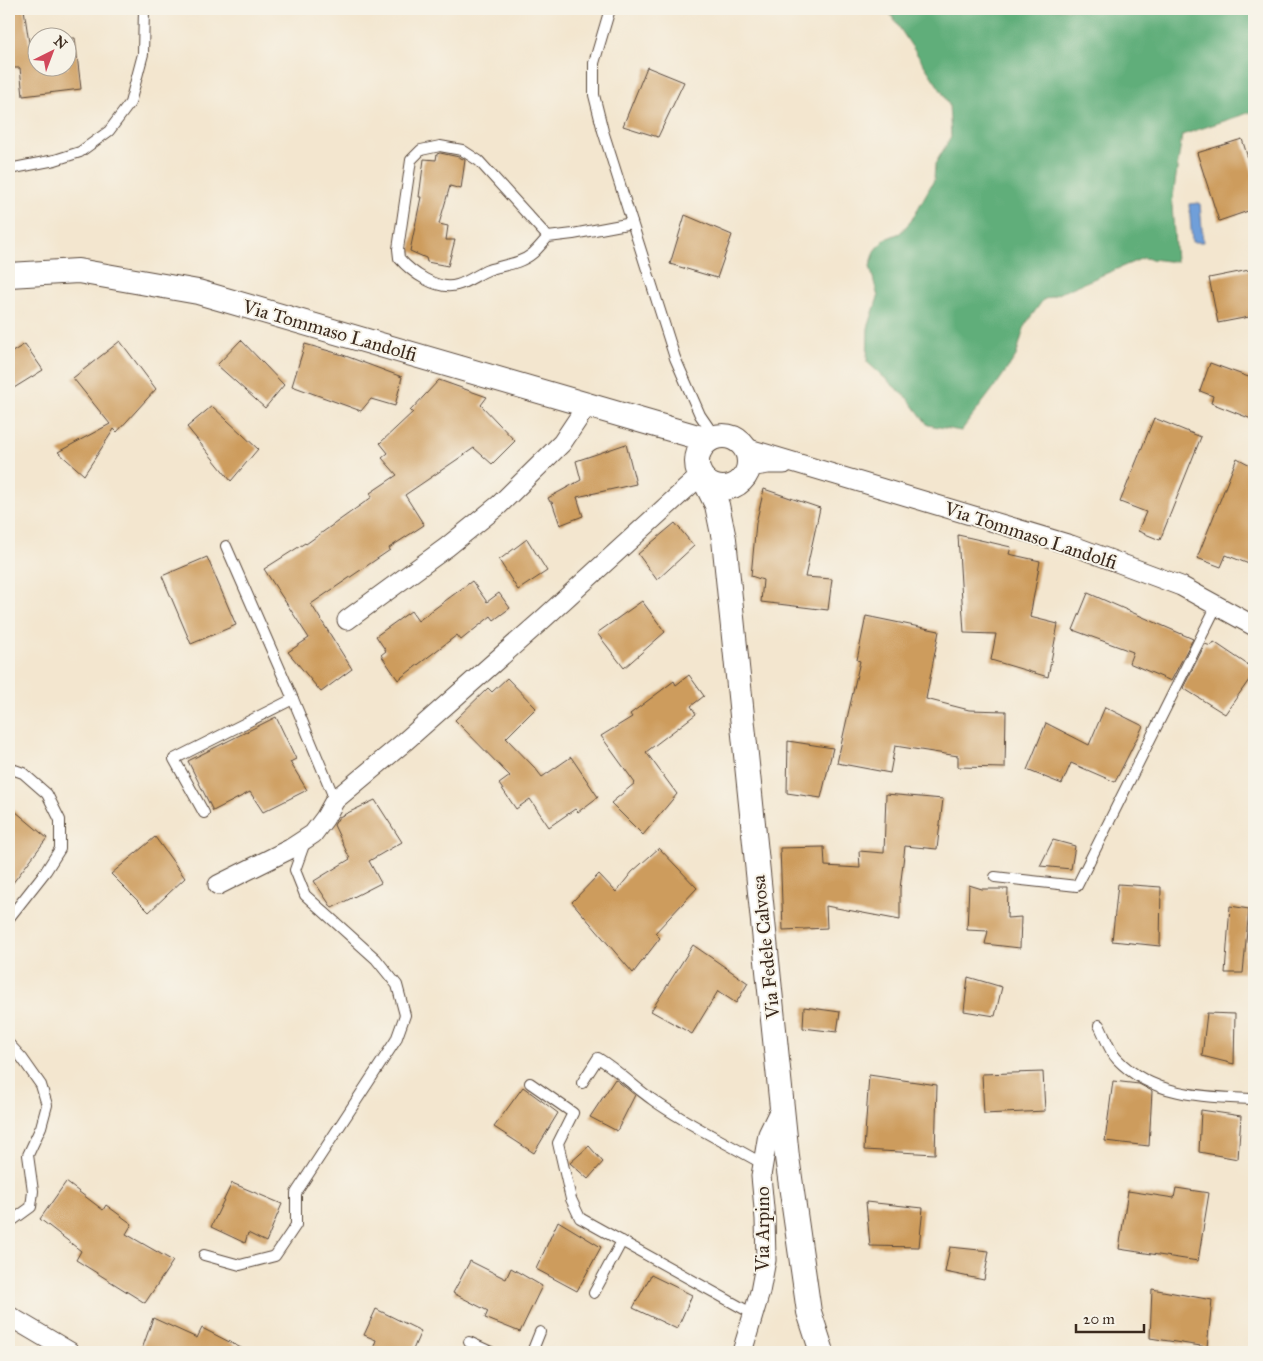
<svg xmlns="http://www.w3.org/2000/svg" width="1263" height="1361" font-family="'IM FELL Great Primer',serif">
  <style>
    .forest { fill: #60ae7a; stroke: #4e6c4c }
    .water { fill: #6f9fd9; stroke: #55647c }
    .building { fill: #cd9c5d }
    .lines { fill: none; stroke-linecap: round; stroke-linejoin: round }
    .service-casing { stroke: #574639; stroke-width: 12 }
    .minor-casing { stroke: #574639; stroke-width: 21 }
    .tertiary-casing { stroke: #574639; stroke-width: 26 }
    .service { stroke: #fff; stroke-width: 10 }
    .minor { stroke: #fff; stroke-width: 19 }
    .tertiary { stroke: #fff; stroke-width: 24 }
    .labels { text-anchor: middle; stroke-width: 4; stroke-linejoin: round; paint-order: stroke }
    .street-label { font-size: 19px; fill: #3b2a1e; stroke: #f7f3e8 }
  </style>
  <rect width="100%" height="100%" fill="#f7f3e8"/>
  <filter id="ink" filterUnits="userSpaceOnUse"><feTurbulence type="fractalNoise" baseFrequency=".02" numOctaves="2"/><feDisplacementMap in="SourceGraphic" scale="10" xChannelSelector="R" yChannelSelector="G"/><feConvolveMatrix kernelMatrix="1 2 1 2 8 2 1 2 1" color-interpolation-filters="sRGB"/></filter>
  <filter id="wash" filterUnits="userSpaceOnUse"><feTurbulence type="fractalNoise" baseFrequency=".0096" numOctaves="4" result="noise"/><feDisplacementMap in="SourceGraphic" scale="20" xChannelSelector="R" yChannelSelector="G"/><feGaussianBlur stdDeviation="1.12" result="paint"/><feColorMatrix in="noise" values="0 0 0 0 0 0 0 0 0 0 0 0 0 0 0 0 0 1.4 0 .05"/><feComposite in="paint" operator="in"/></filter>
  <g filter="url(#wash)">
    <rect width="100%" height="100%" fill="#f3e6cf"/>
    <polygon class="forest" points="887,9 1254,9 1254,111 1182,135 1172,204 1176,262 1143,258 1043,300 1025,325 1016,356 999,381 961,431 928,425 909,400 867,362 868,328 878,297 870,266 875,251 885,239 900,233 911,221 934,180 935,164 951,137 949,105 942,92"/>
    <polygon class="water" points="1200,203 1203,242 1192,242 1189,204"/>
    <g id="blocks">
      <g class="building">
        <polygon points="9,9 24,9 29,43 38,42 38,68 68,68 68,38 75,38 81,89 23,96 20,68 9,68"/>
        <polygon points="647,67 684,82 658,137 623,126"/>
        <polygon points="1242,139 1254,177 1254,209 1219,221 1197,153"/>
        <polygon points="440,153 459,157 465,160 461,189 450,186 439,224 448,226 446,240 455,240 448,266 427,262 426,258 410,251 421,197 419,197 424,159 436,160 437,154"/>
        <polygon points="685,215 732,235 717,278 670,264"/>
        <polygon points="1254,269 1254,316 1218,323 1209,278"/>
        <polygon points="241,340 284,385 265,408 217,365"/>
        <polygon points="120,341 156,389 117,432 114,429 84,475 58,452 110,424 73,378"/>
        <polygon points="25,344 43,370 9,391 9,354"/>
        <polygon points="305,344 343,355 402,377 395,406 371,399 361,411 292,386"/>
        <polygon points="1210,363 1254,379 1254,420 1211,403 1213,396 1200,391"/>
        <polygon points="439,380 487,397 481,405 515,441 492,464 474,448 405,495 424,525 389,548 390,550 311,604 352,669 321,692 288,652 309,638 264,569 305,543 306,544 372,497 370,493 397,475 382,458 388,453 380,443 413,412 410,411"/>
        <polygon points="212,406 258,449 231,481 187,427"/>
        <polygon points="1154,418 1201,437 1160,540 1138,531 1146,512 1120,502"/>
        <polygon points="626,444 636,484 577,497 583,516 560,525 552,502 550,502 548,498 581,480 576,461"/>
        <polygon points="1237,458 1254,467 1254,566 1226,555 1221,567 1197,558"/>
        <polygon points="764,489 820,508 805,577 832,579 828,610 761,602 763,580 751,576 756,523"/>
        <polygon points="675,523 694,546 657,580 638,554"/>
        <polygon points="958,535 1011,547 1009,554 1040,561 1030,617 1058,624 1048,677 991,660 996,634 964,633"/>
        <polygon points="527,539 547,571 518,590 499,560"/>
        <polygon points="207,557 236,625 191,644 162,576"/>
        <polygon points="472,581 487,602 499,593 510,608 494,620 491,616 461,640 457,635 398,680 381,655 386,651 376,636 411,611 418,621"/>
        <polygon points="1088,593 1193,639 1171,681 1129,663 1133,652 1073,630"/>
        <polygon points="642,601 665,632 624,668 597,633"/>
        <polygon points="866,616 939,631 926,699 969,710 1006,711 1005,768 958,767 958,756 895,746 890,773 837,763 860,661 857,660"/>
        <polygon points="1214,642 1254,669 1254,673 1225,714 1183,688 1205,644 1211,646"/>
        <polygon points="689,675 704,696 691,706 696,714 646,752 677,794 643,835 611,803 635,783 601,736 632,717 630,714 674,681 676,685"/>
        <polygon points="507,678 536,708 506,738 535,768 542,777 571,757 598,797 578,812 575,809 549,827 530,799 516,809 499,784 510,776 455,720 488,688 492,692"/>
        <polygon points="1105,707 1143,726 1115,782 1071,763 1062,784 1027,770 1046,723 1089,745"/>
        <polygon points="276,717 296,759 290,762 307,790 263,812 250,792 213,811 188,761"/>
        <polygon points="788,741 833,748 821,798 787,793"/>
        <polygon points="886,794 943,799 937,849 905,846 900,889 900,920 826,906 827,928 783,930 780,848 824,847 825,866 860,868 859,851 884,853"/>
        <polygon points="375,800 402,842 369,861 381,883 332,908 314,881 350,859 334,825 339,817"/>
        <polygon points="9,806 47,838 9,888"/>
        <polygon points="155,837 185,878 149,912 111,874"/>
        <polygon points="1053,840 1075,846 1071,869 1040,866"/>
        <polygon points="659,848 697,888 655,933 660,938 633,973 572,902 599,874 616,892 632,872"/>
        <polygon points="1118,884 1161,887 1160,946 1112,941"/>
        <polygon points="969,885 982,889 1008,889 1007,918 1021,917 1020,948 985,944 988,931 967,930"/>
        <polygon points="1230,906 1249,909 1243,973 1225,973"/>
        <polygon points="693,945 748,983 736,1003 718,991 692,1034 651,1011"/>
        <polygon points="968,977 1002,987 995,1016 964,1011"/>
        <polygon points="804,1007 840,1012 837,1032 803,1028"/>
        <polygon points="1207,1013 1235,1014 1234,1064 1202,1056"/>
        <polygon points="1043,1072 1045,1111 984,1114 982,1074"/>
        <polygon points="869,1075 937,1085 935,1154 864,1150"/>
        <polygon points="615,1079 635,1095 617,1131 590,1117"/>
        <polygon points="1113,1081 1139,1084 1152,1091 1149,1146 1105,1141"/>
        <polygon points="523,1087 558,1113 534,1153 494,1127"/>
        <polygon points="1201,1110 1241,1116 1238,1159 1199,1152"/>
        <polygon points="589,1146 603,1162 588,1179 570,1163"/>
        <polygon points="66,1182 103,1210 106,1205 132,1224 126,1234 173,1261 145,1303 76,1260 81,1251 40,1219"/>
        <polygon points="232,1183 282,1204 266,1242 248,1233 245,1243 211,1227"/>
        <polygon points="1176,1188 1209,1193 1198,1261 1119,1249 1128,1191 1174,1198"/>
        <polygon points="866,1202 923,1208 919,1247 870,1246"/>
        <polygon points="558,1221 601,1247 577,1291 536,1269"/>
        <polygon points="950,1247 989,1251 984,1280 945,1272"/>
        <polygon points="470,1261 506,1279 511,1268 542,1286 520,1332 485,1318 488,1311 453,1293"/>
        <polygon points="651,1275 692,1295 677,1329 633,1308"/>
        <polygon points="1152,1289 1212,1300 1207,1347 1150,1338"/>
        <polygon points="376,1309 421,1331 412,1352 372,1352 376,1340 364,1335"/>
        <polygon points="153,1318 197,1338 202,1328 249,1352 141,1352"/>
      </g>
    </g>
  </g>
  <g filter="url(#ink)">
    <use href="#blocks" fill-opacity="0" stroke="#574639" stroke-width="1"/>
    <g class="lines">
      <g class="service-casing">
        <g id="service">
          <polyline points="610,9 594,63 594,95 603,131 675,358 700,415 715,437"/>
          <polyline points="9,169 55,160 80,152 109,131 130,103 143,54 144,9"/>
          <path d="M548,237C543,242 538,249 532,254C520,264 503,265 488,270C478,274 468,282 457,285C437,291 411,272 399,258L398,249L411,160L421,150L440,146L462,150L479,161L548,237L573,234L632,223"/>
          <polyline points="226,546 293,699"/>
          <polyline points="9,768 23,773 47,794 60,820 60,849 46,871 9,918"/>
          <polyline points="204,813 174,759 293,699 335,800"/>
          <polyline points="995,877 1077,886 1217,605"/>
          <path d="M1099,1025C1105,1036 1109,1051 1117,1059C1153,1097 1206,1097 1254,1099"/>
          <polyline points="9,1044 22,1058 41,1085 47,1105 41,1127 28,1155 33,1191 31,1207 9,1223"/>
          <polyline points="530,1083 573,1113 558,1143 571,1199 580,1218 753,1314"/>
          <path d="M582,1083L598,1058C619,1071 634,1087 653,1100C688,1125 727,1143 763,1164"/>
          <polyline points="204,1255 240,1265 275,1256 296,1225 296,1193 396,1040 405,1015 397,985 376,959 305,895 295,870 305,842"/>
          <polyline points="594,1293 622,1241"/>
          <polyline points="469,1342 491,1352"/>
          <polyline points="532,1352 540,1332"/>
        </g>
      </g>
      <g class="minor-casing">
        <g id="minor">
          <polyline points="746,448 1071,545 1181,586 1254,626"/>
          <polyline points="749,467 768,464 784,464"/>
          <polyline points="347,620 447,547 499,505 562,443 588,404"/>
          <polyline points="218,885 290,849 313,834 325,818 335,800 402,744 541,621 701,475"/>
          <polyline points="9,1316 70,1352"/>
          <polyline points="742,1352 760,1292 766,1260 765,1219 761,1176 768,1134 781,1107"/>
        </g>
      </g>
      <g class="tertiary-casing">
        <g id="tertiary">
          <polyline points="9,275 78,271 198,292 708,440"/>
          <circle cx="723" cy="462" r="26"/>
          <polyline points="705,481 717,505 724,539 787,1157 809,1312 822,1352"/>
        </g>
      </g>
      <use href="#service" class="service"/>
      <use href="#minor" class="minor"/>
      <use href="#tertiary" class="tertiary"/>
    </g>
  </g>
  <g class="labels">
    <g class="street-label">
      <text transform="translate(330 330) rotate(16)" y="7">Via Tommaso Landolfi</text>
      <text transform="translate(1031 535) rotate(18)" y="7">Via Tommaso Landolfi</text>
      <text transform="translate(765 947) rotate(-96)" y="7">Via Fedele Calvosa</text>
      <text transform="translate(762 1229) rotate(-90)" y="7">Via Arpino</text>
    </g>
  </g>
  <rect width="1263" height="1361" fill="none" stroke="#f7f3e8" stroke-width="30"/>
  <g transform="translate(52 52) rotate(42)"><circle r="24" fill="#f7f3e8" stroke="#aca397"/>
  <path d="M0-4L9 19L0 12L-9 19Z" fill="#d1495b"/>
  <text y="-8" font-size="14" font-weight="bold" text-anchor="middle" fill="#3b2a1e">N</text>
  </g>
  <path d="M1076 1324v8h68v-8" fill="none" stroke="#3b2a1e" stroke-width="2.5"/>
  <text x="1083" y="1324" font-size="15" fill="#3b2a1e" stroke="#f7f3e8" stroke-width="4" paint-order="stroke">20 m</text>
</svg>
